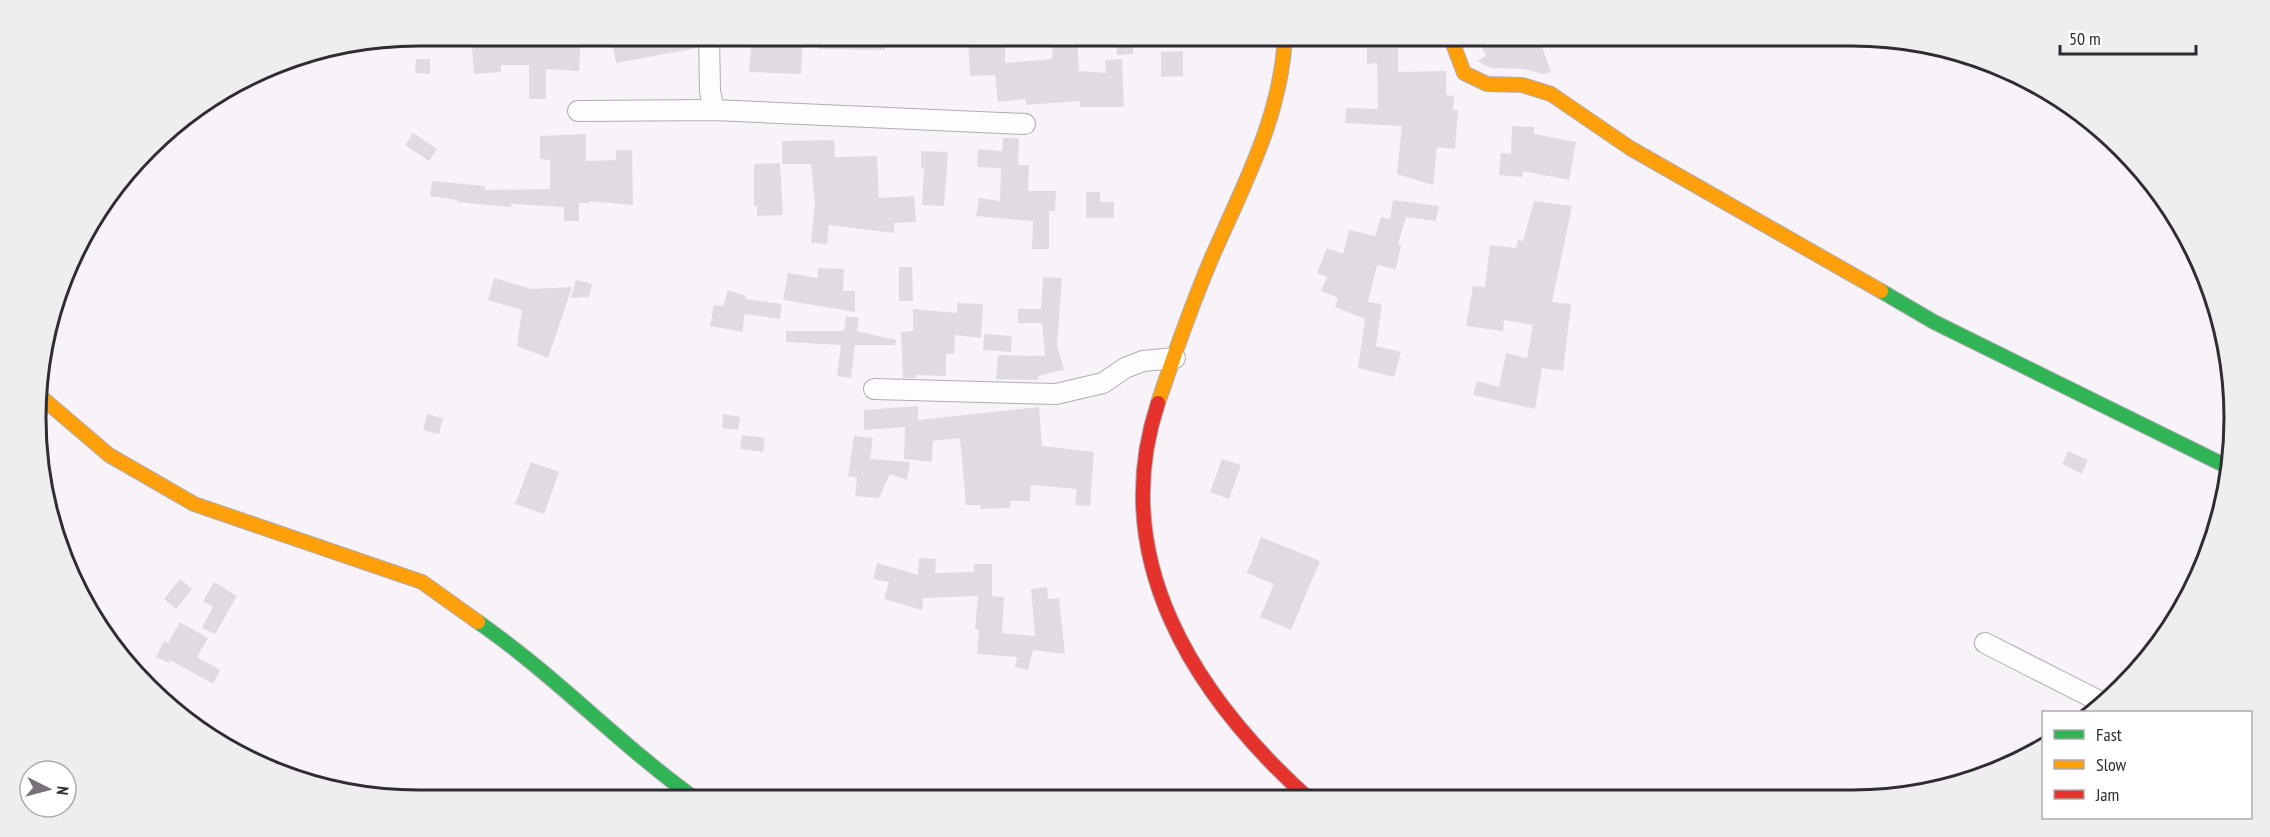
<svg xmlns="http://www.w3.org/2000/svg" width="2270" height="837" font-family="'PT Sans Narrow',sans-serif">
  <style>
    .building { fill: #e0dbe1 }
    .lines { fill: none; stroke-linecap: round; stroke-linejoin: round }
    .street-casing { stroke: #b0acb2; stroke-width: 22 }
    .fast-casing { stroke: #b0acb2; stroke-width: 16 }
    .slow-casing { stroke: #b0acb2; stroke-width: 16 }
    .jam-casing { stroke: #b0acb2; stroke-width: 16 }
    .street { stroke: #fefdfe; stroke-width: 20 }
    .fast { stroke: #30b455; stroke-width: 14 }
    .slow { stroke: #ff9f0a; stroke-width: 14 }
    .jam { stroke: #e5322d; stroke-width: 14 }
    .rim { fill: none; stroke: #312b33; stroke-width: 3 }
  </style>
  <rect width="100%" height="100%" fill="#f8f3f9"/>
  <g class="building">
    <polygon points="471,36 581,36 579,71 546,69 546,99 529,99 529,65 501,65 501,72 474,74"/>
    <polygon points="611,36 656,36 657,40 697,43 697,48 616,63"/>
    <polygon points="752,36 803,36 801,74 749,72"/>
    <polygon points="832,36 885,36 885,50 818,49 818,38"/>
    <polygon points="1053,36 1077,36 1079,71 1106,73 1105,60 1122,59 1124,107 1080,107 1080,101 1026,105 1026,99 998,102 995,75 970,76 968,40 1005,40 1005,63 1052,59"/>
    <polygon points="1116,36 1133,36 1133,54 1117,55"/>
    <polygon points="1477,36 1538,36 1551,72 1544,74 1523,69 1491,68 1477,61 1486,56"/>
    <polygon points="1367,48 1398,48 1398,72 1446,71 1446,95 1454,96 1453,110 1458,110 1455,149 1437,147 1433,185 1397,174 1402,126 1345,123 1346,108 1378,109 1377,63 1367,64"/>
    <polygon points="1183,51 1183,76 1161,77 1161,52"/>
    <polygon points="416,59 430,59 430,74 415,73"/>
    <polygon points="1512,126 1534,127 1534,134 1576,142 1569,180 1523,171 1523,177 1499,175 1501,153 1511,154"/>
    <polygon points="413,133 437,149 429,161 405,145"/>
    <polygon points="586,134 586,161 616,160 616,150 632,150 633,205 589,201 589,203 579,203 579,221 564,221 564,207 511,204 511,207 457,202 457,200 430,196 432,181 485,186 485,190 550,189 550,160 540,159 540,136"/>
    <polygon points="1003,138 1019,138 1018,165 1029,165 1028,191 1056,191 1055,211 1049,211 1049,249 1032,249 1033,221 976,216 979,198 1000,201 1001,168 977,167 978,149 1002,151"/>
    <polygon points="834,140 835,157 877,156 879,198 914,196 916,222 894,223 894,233 829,225 827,244 811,243 815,203 811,164 782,164 782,141"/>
    <polygon points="921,151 948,152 944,206 922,205 924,168 921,168"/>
    <polygon points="780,163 783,215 757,216 757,206 754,206 754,164"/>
    <polygon points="1086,192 1100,192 1100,202 1114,202 1114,218 1086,218"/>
    <polygon points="1393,200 1439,206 1436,221 1406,217 1398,244 1401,245 1396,269 1377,265 1368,302 1382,304 1376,346 1401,352 1394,377 1358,368 1365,319 1335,307 1338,298 1321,291 1327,277 1317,273 1327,248 1343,254 1349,230 1375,236 1381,217 1390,219"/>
    <polygon points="1534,201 1572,206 1552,302 1571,304 1563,371 1542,368 1535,409 1473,395 1477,381 1499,387 1506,353 1527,358 1533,325 1504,320 1503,331 1466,326 1473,286 1485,287 1490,245 1516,248 1518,240 1523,241"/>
    <polygon points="899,267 912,267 913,301 899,301"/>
    <polygon points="818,268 844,269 843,291 855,291 855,312 783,300 788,273 818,278"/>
    <polygon points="1043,277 1062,278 1057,345 1064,370 1038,376 1038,380 996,379 998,355 1045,356 1042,323 1018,323 1018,309 1041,309"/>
    <polygon points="494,278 531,289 572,287 548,358 517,346 522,310 488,300"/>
    <polygon points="576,280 592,284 589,297 571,298"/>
    <polygon points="728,290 746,296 745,299 782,304 780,319 744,314 743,332 710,326 714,305 723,306"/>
    <polygon points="957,303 983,304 981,338 955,335 954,354 946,354 946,376 916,375 916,378 903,378 901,332 913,331 913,309 957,313"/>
    <polygon points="846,316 859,318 857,331 896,340 895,345 855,345 851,378 837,376 841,345 786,342 786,331 844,331"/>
    <polygon points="984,334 1012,336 1011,352 983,350"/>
    <polygon points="918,406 918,420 1039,407 1042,446 1094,452 1090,506 1075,505 1077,489 1031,485 1030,501 1010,501 1010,508 981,509 981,505 966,505 960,438 933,441 932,462 904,459 905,427 864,430 864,410"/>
    <polygon points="427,414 443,418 439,434 423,430"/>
    <polygon points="723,414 740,417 738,430 722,428"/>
    <polygon points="742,435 765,438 763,452 740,449"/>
    <polygon points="854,436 873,438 870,459 910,462 907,480 890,474 879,498 855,496 857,478 848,476"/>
    <polygon points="2068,451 2088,460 2082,474 2062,464"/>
    <polygon points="1222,459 1241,465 1229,499 1210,492"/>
    <polygon points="531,462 559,472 544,514 515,504"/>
    <polygon points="1261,537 1320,561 1291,630 1260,617 1274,584 1247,573"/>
    <polygon points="919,558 936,559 935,573 974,572 974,564 992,564 992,596 1004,597 1002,633 1035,636 1031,589 1047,587 1048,599 1059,598 1065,654 1033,650 1028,670 1015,667 1017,657 977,654 979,629 975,629 978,596 923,598 922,610 884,599 889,582 873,579 877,563 918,575"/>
    <polygon points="180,579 192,589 176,609 164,599"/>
    <polygon points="214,582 237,596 215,634 202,628 213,607 203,601"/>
    <polygon points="180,622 208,638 197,657 220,670 213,684 170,660 169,663 156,657 164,641 168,643"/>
  </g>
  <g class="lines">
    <g class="street-casing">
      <g id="street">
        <polyline points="709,36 710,91 714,110"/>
        <polyline points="578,111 714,110 1025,124"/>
        <polyline points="874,389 1056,394 1103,383 1125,368 1143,361 1175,358"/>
        <polyline points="1985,643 2105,704"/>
      </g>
    </g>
    <g class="fast-casing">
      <g id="fast">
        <polyline points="1881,291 1934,322 2224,465"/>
        <path d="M478,622C556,676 620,745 697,800"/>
      </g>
    </g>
    <g class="slow-casing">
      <g id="slow">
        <polyline points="1450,36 1464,73 1487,84 1522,85 1551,94 1630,148 1881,291"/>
        <polyline points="41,397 109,455 194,504 422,582 478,622"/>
        <path d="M1158,403C1174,355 1192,304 1212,257C1244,184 1281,117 1285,36"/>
      </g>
    </g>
    <g class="jam-casing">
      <path id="jam" d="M1158,403C1106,560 1196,697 1309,799"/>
    </g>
    <use href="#street" class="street"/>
    <use href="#fast" class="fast"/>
    <use href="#slow" class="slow"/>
    <use href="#jam" class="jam"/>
  </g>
  <path d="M0 0H2270V837H0ZM418 46H1852A372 372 0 0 1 2224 418V418A372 372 0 0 1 1852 790H418A372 372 0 0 1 46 418V418A372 372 0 0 1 418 46Z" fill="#efeeef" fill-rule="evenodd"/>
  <path class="rim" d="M418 46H1852A372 372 0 0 1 2224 418V418A372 372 0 0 1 1852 790H418A372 372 0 0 1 46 418V418A372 372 0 0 1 418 46Z"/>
  <rect x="2042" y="711" width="210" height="108" fill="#ffffff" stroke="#adaaad" stroke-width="1.5"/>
  <rect x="2054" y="730" width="30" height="9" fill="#30b455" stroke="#adaaad" stroke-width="1.5"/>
  <text x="2096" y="741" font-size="18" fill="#312b33">Fast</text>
  <rect x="2054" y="760" width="30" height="9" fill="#ff9f0a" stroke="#adaaad" stroke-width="1.5"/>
  <text x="2096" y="771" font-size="18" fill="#312b33">Slow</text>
  <rect x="2054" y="790" width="30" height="9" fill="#e5322d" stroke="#adaaad" stroke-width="1.5"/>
  <text x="2096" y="801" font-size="18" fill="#312b33">Jam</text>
  <g transform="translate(48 789) rotate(96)"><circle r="28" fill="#ffffff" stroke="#adaaad" stroke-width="1.5"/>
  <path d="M0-4.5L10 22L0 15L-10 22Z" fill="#777178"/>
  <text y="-9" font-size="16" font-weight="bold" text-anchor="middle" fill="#312b33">N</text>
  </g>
  <path d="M2060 45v9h136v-9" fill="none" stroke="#312b33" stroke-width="3"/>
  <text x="2069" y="45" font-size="18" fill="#312b33" stroke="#ffffff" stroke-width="4.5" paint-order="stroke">50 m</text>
</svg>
